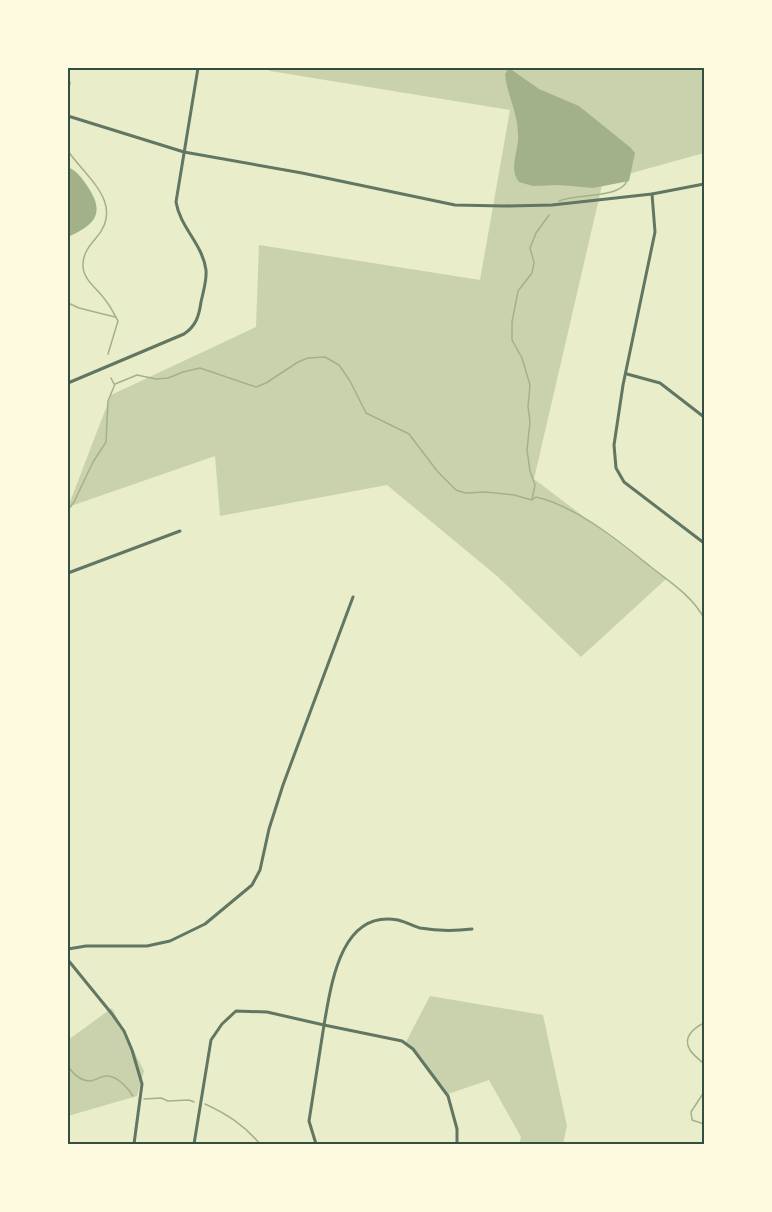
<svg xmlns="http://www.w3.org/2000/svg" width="772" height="1212" font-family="Helvetica,sans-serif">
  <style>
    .green { fill: #cad2ad }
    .water { fill: #a3b18a }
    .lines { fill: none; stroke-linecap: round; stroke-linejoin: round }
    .stream { stroke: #a3b18a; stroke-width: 1.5 }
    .minor { stroke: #617663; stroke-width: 3 }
    .neatline { fill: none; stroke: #344e41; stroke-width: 2 }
  </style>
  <rect width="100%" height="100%" fill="#e9edc9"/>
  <g class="green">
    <polygon points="270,68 704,68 704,153 603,181 534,479 666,579 581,657 497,576 387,485 220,516 215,456 68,507 111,395 256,327 259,245 480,280 510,110 270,71"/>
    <polygon points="430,996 543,1015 567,1126 563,1144 519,1144 521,1137 489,1080 448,1094 406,1042"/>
    <polygon points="112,1008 144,1071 137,1096 68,1116 68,1040"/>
  </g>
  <g class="water">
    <path d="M509,68L539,89L579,106L631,148L635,153L629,181L593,188L559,185L533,186L519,182C508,168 519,151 518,135C518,113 507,95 505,74Z"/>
    <path d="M68,167C77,171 82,178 88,187C106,214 94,225 68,237Z"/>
  </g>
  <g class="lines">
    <g class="stream">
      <polyline points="68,76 70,83 68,91"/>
      <path d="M68,151C85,176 126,204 96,238C89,246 82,255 83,267C84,281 99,290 106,301C111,307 114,314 118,321L108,354"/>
      <path d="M559,201C577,193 619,199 627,181"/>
      <polyline points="68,303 79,308 115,317"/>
      <polyline points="111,378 114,384"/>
      <polyline points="532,499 535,485 530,471 527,450 530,422 528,406 530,385 522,358 512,340 512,322 518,291 532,273 534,262 530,248 536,233 549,215"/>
      <path d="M68,510L74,502L93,462L106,442L108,401L115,384L137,375L156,379L168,378L183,372L200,368L256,387L266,383L298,362L308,358L325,357L339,365L350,381L366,413L409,434L438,472L456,490L465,493L486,492L514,495L532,500L536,497C578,507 618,541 651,567C671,583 691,595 704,618"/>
      <path d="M704,1023C694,1028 682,1037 690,1050C693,1055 700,1060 704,1064"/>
      <path d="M68,1066C73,1074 80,1081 91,1081C96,1080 101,1076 106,1076C117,1076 127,1087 133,1096"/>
      <polyline points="704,1092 691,1112 692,1120 704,1124"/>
      <polyline points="144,1099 161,1098 168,1101 189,1100 194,1102"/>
      <path d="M205,1104C227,1114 244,1125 260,1144"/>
    </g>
    <g class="minor">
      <polyline points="68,116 184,152 302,173 455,205 504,206 552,205 652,194 704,184"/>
      <polyline points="652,194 655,232 623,385 614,445 616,468 624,482 704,543"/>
      <polyline points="627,374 660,383 704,417"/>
      <path d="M68,383L184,334C196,326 199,316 201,302C203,292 207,281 206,270C203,245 180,227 176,202L198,68"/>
      <polyline points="68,573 180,531"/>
      <polyline points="68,949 86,946 147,946 170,941 205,924 252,885 260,870 269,829 283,785 353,597"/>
      <polyline points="68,960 112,1014 124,1031 132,1050 142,1084 134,1144"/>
      <path d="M194,1144L211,1040L222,1024L236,1011L267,1012L324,1025C331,986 340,909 398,920C406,922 413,926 420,928C437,931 455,931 472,929"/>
      <polyline points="316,1144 309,1121 324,1025 402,1041 413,1049 448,1096 457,1129 457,1144"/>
    </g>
  </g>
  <rect width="772" height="1212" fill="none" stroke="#fefae0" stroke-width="138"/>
  <rect x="69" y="69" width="634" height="1074" class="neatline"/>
</svg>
